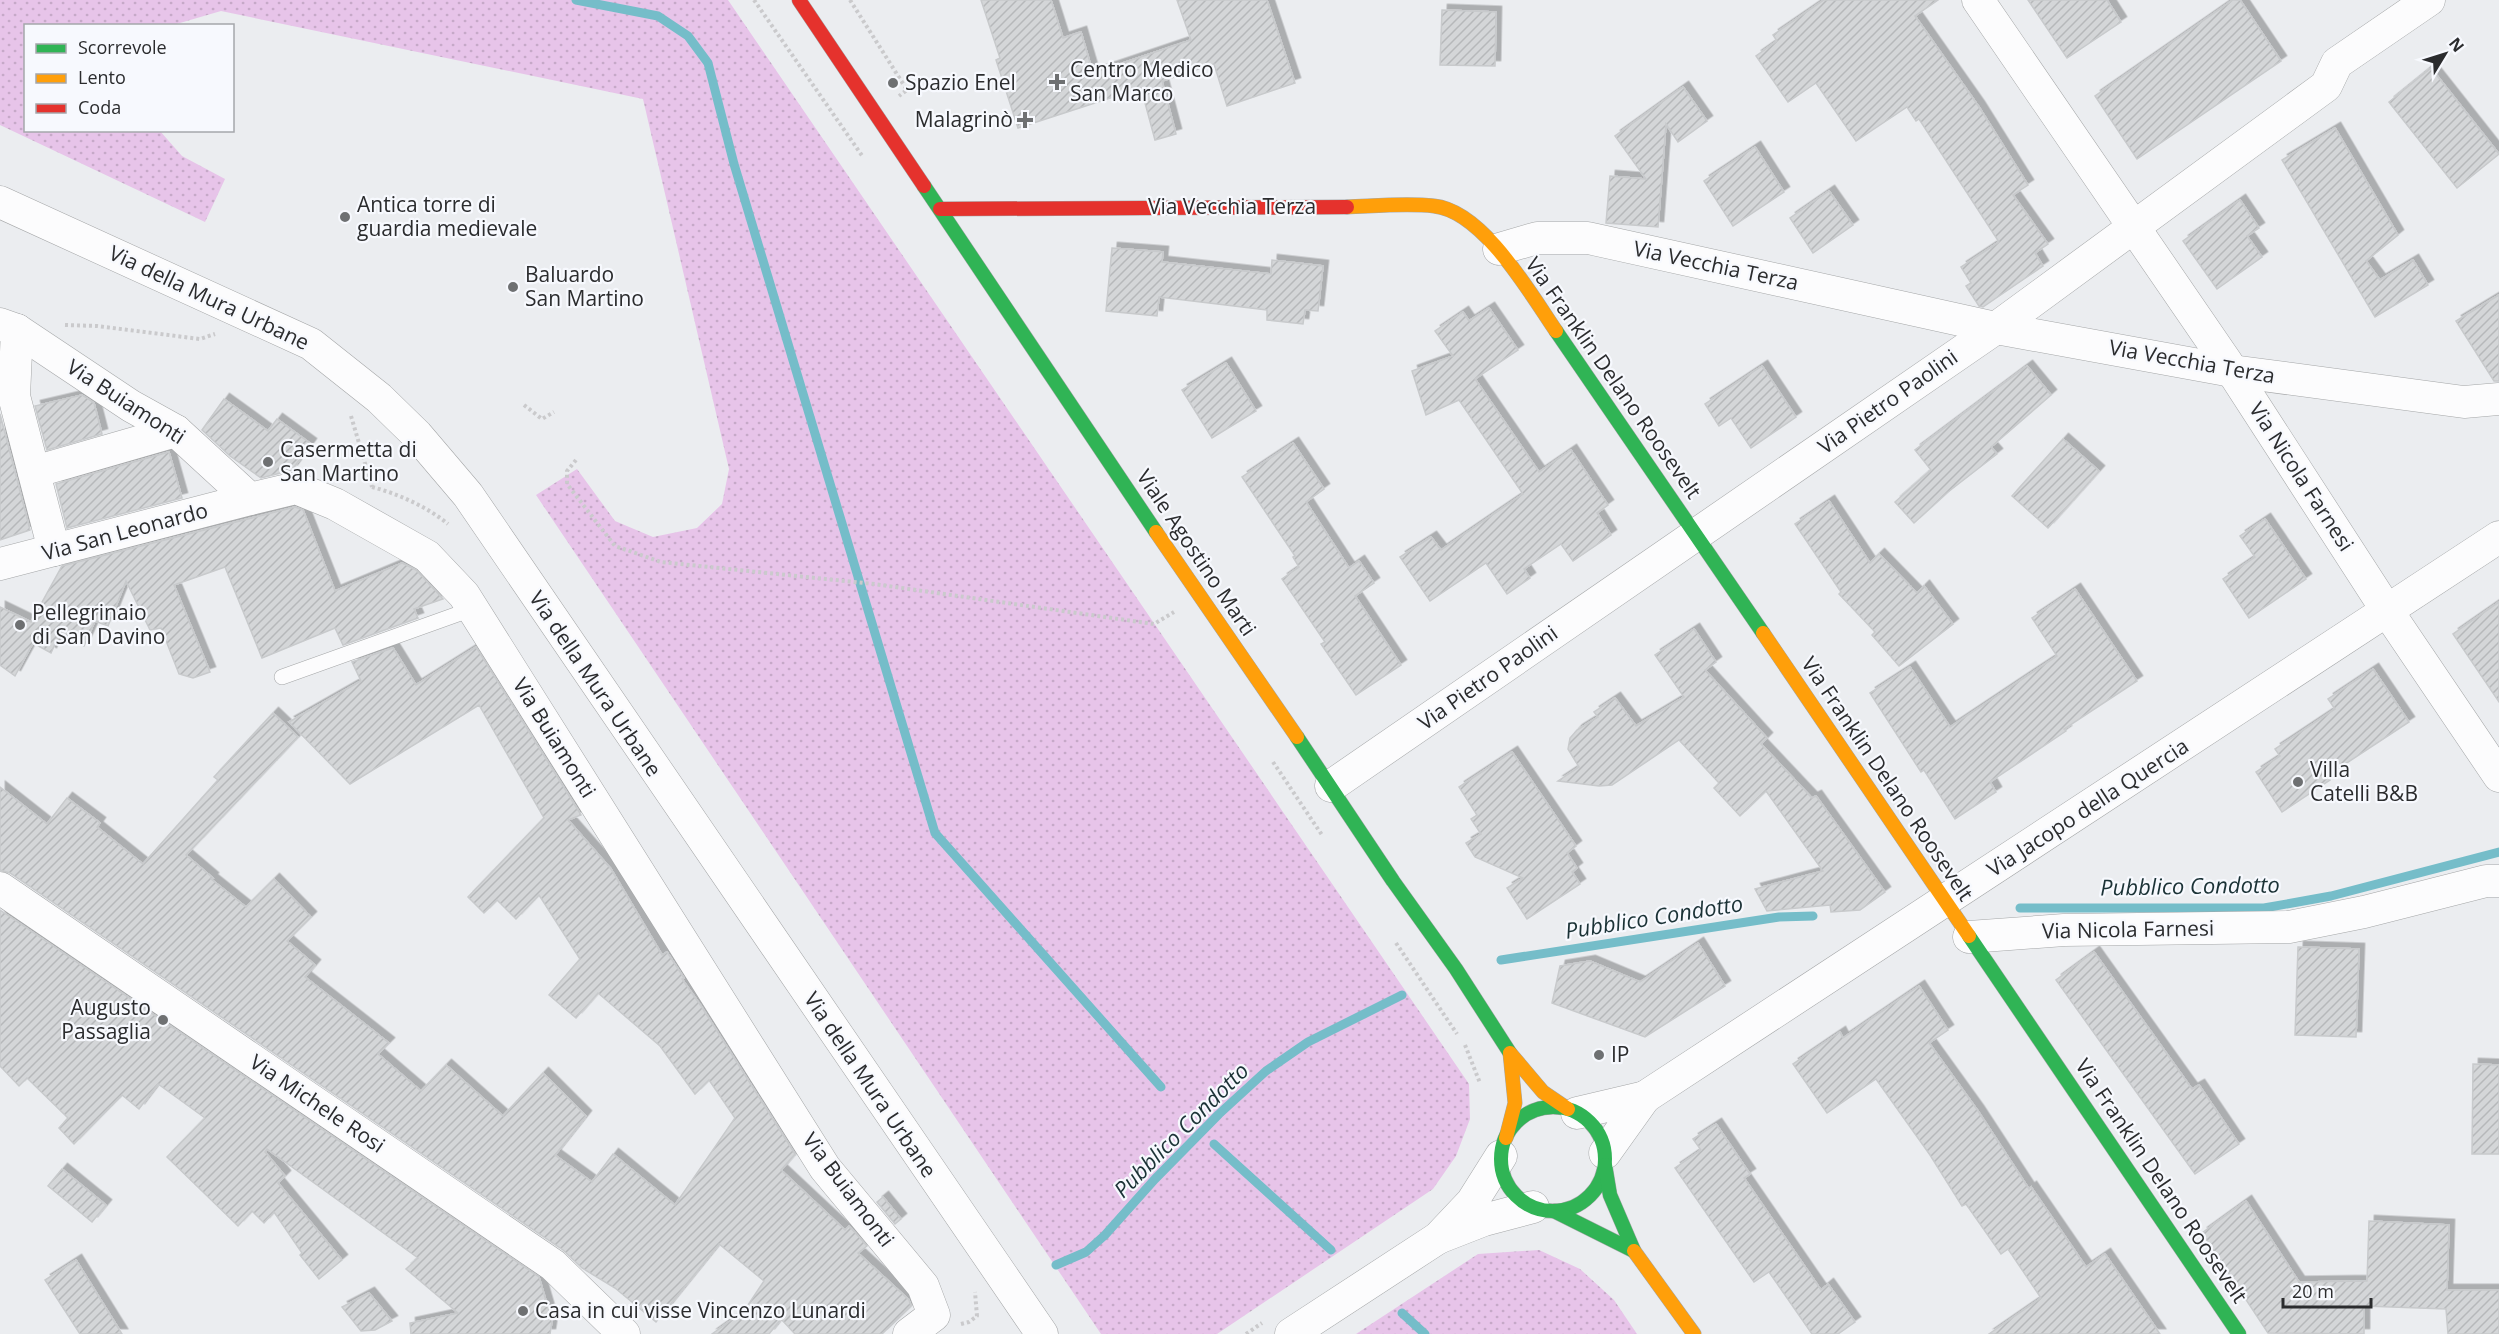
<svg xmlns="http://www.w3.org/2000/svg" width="2499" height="1334" font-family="'Open Sans',sans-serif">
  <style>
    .grass { fill: url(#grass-dots) }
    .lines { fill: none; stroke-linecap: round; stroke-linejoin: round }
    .stream { stroke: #75bdc9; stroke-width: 9 }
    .building { fill: url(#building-hatch); stroke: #c8cacc; stroke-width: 1.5; filter: url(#shadow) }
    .lane-casing { stroke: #a4a6a7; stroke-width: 16 }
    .street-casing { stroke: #a4a6a7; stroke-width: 33 }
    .fast-casing { stroke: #a4a6a7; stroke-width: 15 }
    .slow-casing { stroke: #a4a6a7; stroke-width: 15 }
    .jam-casing { stroke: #a4a6a7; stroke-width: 15 }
    .path { stroke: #cacacc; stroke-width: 4; stroke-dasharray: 3 3; stroke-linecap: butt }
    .lane { stroke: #fcfcfd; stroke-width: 15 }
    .street { stroke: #fcfcfd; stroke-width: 32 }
    .fast { stroke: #30b455; stroke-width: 14 }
    .slow { stroke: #ff9f0a; stroke-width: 14 }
    .jam { stroke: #e5322d; stroke-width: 14 }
    .poi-dot { fill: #6e7072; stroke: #f7f9fe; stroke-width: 2 }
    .labels { text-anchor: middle; stroke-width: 4.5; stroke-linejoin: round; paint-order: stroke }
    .poi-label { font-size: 21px; fill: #2b2c2e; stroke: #f7f9fe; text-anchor: start }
    .street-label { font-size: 21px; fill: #2b2c2e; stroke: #f7f9fe }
    .water-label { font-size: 22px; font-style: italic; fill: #1b3236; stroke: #f7f9fe }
  </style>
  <defs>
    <pattern id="grass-dots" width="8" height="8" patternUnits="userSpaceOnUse" patternTransform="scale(1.5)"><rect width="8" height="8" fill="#e7c4e9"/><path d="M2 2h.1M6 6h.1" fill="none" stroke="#c6a9c8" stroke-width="1.8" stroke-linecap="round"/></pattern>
    <pattern id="building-hatch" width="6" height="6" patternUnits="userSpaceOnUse" patternTransform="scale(1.5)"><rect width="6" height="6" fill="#d4d6d8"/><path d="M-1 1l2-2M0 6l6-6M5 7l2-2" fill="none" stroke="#b6b8ba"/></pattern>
    <filter id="shadow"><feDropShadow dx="5.5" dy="-5.5" stdDeviation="0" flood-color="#0004"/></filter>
  </defs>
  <rect width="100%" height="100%" fill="#ebedf0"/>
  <g class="grass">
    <polygon points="0,0 728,0 1469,1084 1470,1119 1456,1156 1433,1189 1217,1334 1101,1334 536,495 577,469 615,521 653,537 697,528 722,504 729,469 643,99 221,11 173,25 26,26 26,130 160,131 182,156 225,179 205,222 0,125"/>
    <polygon points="1539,1250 1580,1269 1614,1300 1637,1334 1356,1334 1478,1254"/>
  </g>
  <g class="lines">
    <g class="stream">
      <polyline points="576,0 658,16 688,36 708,63 734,164 935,833 1161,1087"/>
      <polyline points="2020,908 2264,908 2331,896 2499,852"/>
      <polyline points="1501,960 1779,917 1813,916"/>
      <polyline points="1214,1144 1331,1250"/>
      <polyline points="1056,1265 1086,1252 1105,1235 1155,1179 1219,1114 1266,1071 1308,1042 1402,995"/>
      <polyline points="1402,1313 1425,1334"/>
    </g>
  </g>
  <g class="building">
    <polygon points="981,0 1051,0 1063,38 1081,32 1093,73 1191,40 1177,0 1267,0 1295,83 1227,106 1214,64 1162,81 1176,134 1155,140 1141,88 1018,128 996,60 1000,58"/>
    <polygon points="1824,0 1938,0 1915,16 1979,107 2028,185 2013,195 2048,244 2035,253 2043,266 1983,307 1979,306 1966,286 1971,283 1961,267 1999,242 1919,119 1916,121 1907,107 1856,141 1816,83 1788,102 1756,56 1777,41 1773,35"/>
    <polygon points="2028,0 2107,0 2121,22 2067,58"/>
    <polygon points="2233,0 2240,0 2281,61 2137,159 2095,96"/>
    <polygon points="1442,10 1496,12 1495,66 1440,65"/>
    <polygon points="2431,68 2499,154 2457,188 2389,102"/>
    <polygon points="1683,87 1707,121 1678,142 1666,124 1658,227 1606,223 1610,176 1646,179 1615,136"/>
    <polygon points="2335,128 2398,235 2366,261 2380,280 2413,260 2428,285 2375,317 2282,160"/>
    <polygon points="1755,147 1784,192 1733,226 1704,181"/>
    <polygon points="1829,191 1853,225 1813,253 1790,218"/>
    <polygon points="2240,200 2259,228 2247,236 2262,257 2217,289 2183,241"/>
    <polygon points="1112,248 1163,252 1162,262 1271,274 1272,260 1323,266 1318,311 1305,310 1303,324 1267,320 1267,310 1159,297 1157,316 1106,311"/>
    <polygon points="2499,295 2499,381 2494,381 2456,321"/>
    <polygon points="1489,308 1518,350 1475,379 1539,472 1571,450 1608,505 1597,513 1611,535 1573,561 1561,544 1524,569 1530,578 1507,594 1486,563 1430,601 1400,557 1431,537 1441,550 1523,494 1459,400 1426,415 1412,371 1453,356 1435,331 1463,312 1469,321"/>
    <polygon points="1226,363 1256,411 1212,438 1182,390"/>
    <polygon points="1762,366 1796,417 1751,448 1731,418 1719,426 1705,404"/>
    <polygon points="2027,366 2051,395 1991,447 1997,454 1948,492 1914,523 1895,502 1931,470 1915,450"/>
    <polygon points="82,395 94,403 102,434 47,450 35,406"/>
    <polygon points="224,399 268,431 277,419 311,444 292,470 261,478 230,456 202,430"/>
    <polygon points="0,414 30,530 0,540"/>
    <polygon points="2063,439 2099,471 2048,528 2012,496"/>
    <polygon points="1293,443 1324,489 1306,502 1349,568 1359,561 1374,583 1355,596 1401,665 1356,695 1321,644 1325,642 1282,579 1299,567 1293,557 1295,556 1242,477"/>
    <polygon points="169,452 182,498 67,528 56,484"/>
    <polygon points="1829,501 1870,563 1879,554 1917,593 1924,586 1953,624 1899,666 1872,635 1875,632 1839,594 1841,592 1795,524"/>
    <polygon points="295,507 303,510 335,591 402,563 416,570 443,599 414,609 418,618 343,645 335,628 262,658 225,567 174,585 210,672 193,678 179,674 161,628 150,630 126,581 108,626 95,621 84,646 60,633 51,653 33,643 15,676 0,665 0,607 31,622 62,566"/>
    <polygon points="2265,519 2306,579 2249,618 2223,579 2255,557 2240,536"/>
    <polygon points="2075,589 2137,681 2064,729 2066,731 1990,782 1996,792 1955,819 1924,770 1921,772 1870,693 1910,667 1950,727 2057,656 2032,618"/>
    <polygon points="2499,602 2499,702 2453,634"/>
    <polygon points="1694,629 1716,662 1705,670 1767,738 1761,744 1812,798 1816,796 1885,892 1860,910 1831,912 1830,905 1767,911 1755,889 1823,871 1766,791 1740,816 1714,788 1719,783 1679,740 1612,785 1599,786 1558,781 1579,767 1568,749 1570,738 1577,730 1598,717 1594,712 1615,698 1636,726 1684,697 1655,655"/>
    <polygon points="476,647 581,815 568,820 611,869 662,955 667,952 684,978 682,979 701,1006 795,1154 781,1170 845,1230 849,1226 867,1246 858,1253 909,1300 911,1306 882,1334 795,1334 781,1319 769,1334 712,1334 744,1311 764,1281 719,1244 656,1322 615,1288 582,1268 563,1250 10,873 0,870 0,787 47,824 67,798 100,823 97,827 143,864 218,780 214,777 273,713 298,737 186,855 213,878 211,879 246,907 274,879 311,917 287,941 315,965 305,977 389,1043 378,1054 421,1091 446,1065 503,1116 543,1073 586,1116 555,1155 592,1182 613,1154 675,1205 735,1118 709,1080 695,1094 660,1046 598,993 576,1018 549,995 580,959 539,895 516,919 497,900 484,913 468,897 544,818 479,705 350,784 289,722 361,681 352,662 393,648 416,685"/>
    <polygon points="2373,669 2409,722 2327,776 2330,780 2282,812 2256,772 2280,756 2275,749 2335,709 2328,699"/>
    <polygon points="1512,752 1576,846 1567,853 1577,868 1572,872 1580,884 1527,919 1507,888 1523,878 1475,857 1466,843 1481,834 1471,819 1477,815 1459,787"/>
    <polygon points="0,910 539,1277 552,1321 550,1334 411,1334 410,1323 458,1313 406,1269 418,1258 267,1149 265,1152 285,1176 278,1183 342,1260 319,1279 300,1255 302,1253 274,1212 264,1223 252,1211 238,1226 167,1157 205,1118 158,1084 139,1109 122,1095 74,1144 59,1128 68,1118 27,1078 19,1086 0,1066"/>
    <polygon points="1698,943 1725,986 1645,1037 1552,1003 1560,966 1590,961 1640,982"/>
    <polygon points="2298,947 2359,949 2356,1037 2295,1035"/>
    <polygon points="2094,952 2192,1089 2199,1085 2239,1144 2195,1174 2056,980"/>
    <polygon points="1919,986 1948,1030 1929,1043 1978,1111 2029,1189 2031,1187 2086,1267 2105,1254 2160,1334 1989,1334 2041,1298 2008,1249 2001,1254 1966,1204 1962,1206 1930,1155 1876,1079 1827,1113 1793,1064 1840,1032 1843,1038"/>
    <polygon points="2473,1064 2499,1065 2499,1154 2472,1154"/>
    <polygon points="1716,1124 1750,1174 1744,1178 1821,1290 1828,1284 1855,1322 1838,1334 1812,1334 1769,1272 1754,1282 1675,1168 1701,1150 1693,1139"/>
    <polygon points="62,1169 106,1205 92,1222 48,1186"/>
    <polygon points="883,1197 901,1219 895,1224 877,1202"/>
    <polygon points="2246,1201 2299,1282 2367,1281 2369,1221 2449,1225 2447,1290 2499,1290 2499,1334 2448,1334 2446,1309 2364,1306 2364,1334 2268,1333 2202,1233"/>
    <polygon points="76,1260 122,1334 80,1334 45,1280"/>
    <polygon points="369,1293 392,1321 375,1330 361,1331 342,1307"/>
  </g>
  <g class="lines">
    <g class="lane-casing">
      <polyline id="lane" points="282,677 458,614 471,606"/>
    </g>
    <g class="street-casing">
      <g id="street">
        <polyline points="1978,0 2225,360 2388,612 2499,776"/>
        <polyline points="0,202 311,344 379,398 417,435 468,495 1042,1334"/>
        <polyline points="1499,249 1537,238 1588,238 1996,328 2232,371 2464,402 2499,399"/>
        <polyline points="0,324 17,330 131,406 176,431 250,499 296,488 335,504 427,556 464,595 825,1168 923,1286 934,1315 909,1334"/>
        <polyline points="17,330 14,396 54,550"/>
        <polyline points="34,472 176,431"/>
        <polyline points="0,564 250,499"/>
        <polyline points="1331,786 1996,328 2326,86 2337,63 2429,0"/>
        <polyline points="0,888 553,1265 624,1334"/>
        <polyline points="1969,937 2064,930 2289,927 2364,912 2486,881 2499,881"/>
        <polyline points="1645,1097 2499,537"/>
        <polyline points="1577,1113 1645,1097 1605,1153"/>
        <polyline points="1501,1156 1472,1202 1438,1238 1484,1220 1533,1207"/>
        <polyline points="1291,1334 1438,1238"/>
      </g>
    </g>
    <g class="fast-casing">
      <g id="fast">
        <polyline points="924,186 1156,532"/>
        <polyline points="1556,331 1763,633"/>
        <polyline points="1297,737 1393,881 1456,969 1510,1053"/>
        <polyline points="1969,936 2239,1334"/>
        <circle cx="1553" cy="1159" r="52"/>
        <polyline points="1554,1211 1634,1251 1610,1195 1605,1165"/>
      </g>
    </g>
    <g class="slow-casing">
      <g id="slow">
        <path d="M1347,207C1375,206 1406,203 1434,206C1483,211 1530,293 1556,331"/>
        <polyline points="1156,532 1297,737"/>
        <polyline points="1763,633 1969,936"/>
        <polyline points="1506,1138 1515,1103 1510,1053 1543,1092 1568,1109"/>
        <polyline points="1634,1251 1694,1334"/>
      </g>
    </g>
    <g class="jam-casing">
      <g id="jam">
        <polyline points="799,0 924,186"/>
        <polyline points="940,209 1347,207"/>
      </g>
    </g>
    <g class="path">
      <polyline points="754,0 863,157"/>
      <polyline points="850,0 907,90 899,96"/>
      <polyline points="65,325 97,326 200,339 215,334"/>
      <polyline points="524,405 542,419 554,412"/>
      <polyline points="351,416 372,487"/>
      <polyline points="576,460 567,471 567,484 615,546 661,562 874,584 1154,624 1174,612"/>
      <path d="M372,487C399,494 427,507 448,524"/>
      <polyline points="1273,762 1322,835"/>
      <polyline points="1396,943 1457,1034"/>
      <polyline points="1465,1045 1480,1083"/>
      <polyline points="961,1324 969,1322 977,1316 975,1292"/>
      <polyline points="1246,1334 1262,1323"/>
    </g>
    <use href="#lane" class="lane"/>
    <use href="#street" class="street"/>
    <use href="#fast" class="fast"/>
    <use href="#slow" class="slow"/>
    <use href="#jam" class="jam"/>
  </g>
  <g class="poi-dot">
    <path d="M1054 73h6v6h6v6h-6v6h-6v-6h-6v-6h6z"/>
    <circle cx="893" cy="83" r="6"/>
    <path d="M1022 111h6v6h6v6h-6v6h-6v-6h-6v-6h6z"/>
    <circle cx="345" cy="217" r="6"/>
    <circle cx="513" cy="287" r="6"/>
    <circle cx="268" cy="462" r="6"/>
    <circle cx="20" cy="625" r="6"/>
    <circle cx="2298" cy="782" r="6"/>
    <circle cx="163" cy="1020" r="6"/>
    <circle cx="1599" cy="1055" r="6"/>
    <circle cx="523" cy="1311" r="6"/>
  </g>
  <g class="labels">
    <g class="poi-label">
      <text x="1070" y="77">Centro Medico<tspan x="1070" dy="24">San Marco</tspan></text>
      <text x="905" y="90">Spazio Enel</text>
      <text x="1013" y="127" text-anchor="end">Malagrinò</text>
      <text x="357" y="212">Antica torre di<tspan x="357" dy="24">guardia medievale</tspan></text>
      <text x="525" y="282">Baluardo<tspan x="525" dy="24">San Martino</tspan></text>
      <text x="280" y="457">Casermetta di<tspan x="280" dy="24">San Martino</tspan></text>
      <text x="32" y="620">Pellegrinaio<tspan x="32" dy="24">di San Davino</tspan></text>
      <text x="2310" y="777">Villa<tspan x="2310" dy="24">Catelli B&amp;B</tspan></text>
      <text x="151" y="1015" text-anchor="end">Augusto<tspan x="151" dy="24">Passaglia</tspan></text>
      <text x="1611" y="1062">IP</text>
      <text x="535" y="1318">Casa in cui visse Vincenzo Lunardi</text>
    </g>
    <g class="street-label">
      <text x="1232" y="214">Via Vecchia Terza</text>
      <text transform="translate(1716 266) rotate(12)" y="7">Via Vecchia Terza</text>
      <text transform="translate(209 298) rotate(25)" y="7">Via della Mura Urbane</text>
      <text transform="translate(2192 362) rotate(10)" y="7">Via Vecchia Terza</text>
      <text transform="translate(1613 378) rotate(55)" y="7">Via Franklin Delano Roosevelt</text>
      <text transform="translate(126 402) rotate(33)" y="7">Via Buiamonti</text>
      <text transform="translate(1888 402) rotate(-35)" y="7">Via Pietro Paolini</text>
      <text transform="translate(2301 477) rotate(57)" y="7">Via Nicola Farnesi</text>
      <text transform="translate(125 532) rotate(-15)" y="7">Via San Leonardo</text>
      <text transform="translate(1196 553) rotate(56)" y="7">Viale Agostino Marti</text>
      <text transform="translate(1488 678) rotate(-35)" y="7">Via Pietro Paolini</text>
      <text transform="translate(595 684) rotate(56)" y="7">Via della Mura Urbane</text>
      <text transform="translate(554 738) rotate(58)" y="7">Via Buiamonti</text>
      <text transform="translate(1887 779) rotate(56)" y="7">Via Franklin Delano Roosevelt</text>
      <text transform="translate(2088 808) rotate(-33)" y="7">Via Jacopo della Quercia</text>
      <text transform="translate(2128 930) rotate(-1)" y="7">Via Nicola Farnesi</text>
      <text transform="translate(870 1085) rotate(56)" y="7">Via della Mura Urbane</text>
      <text transform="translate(317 1104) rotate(34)" y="7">Via Michele Rosi</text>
      <text transform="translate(2161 1181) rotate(56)" y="7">Via Franklin Delano Roosevelt</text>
      <text transform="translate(848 1190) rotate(53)" y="7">Via Buiamonti</text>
    </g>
    <g class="water-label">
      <text transform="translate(2190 886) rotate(-1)" y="8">Pubblico Condotto</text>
      <text transform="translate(1654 917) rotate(-9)" y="8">Pubblico Condotto</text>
      <text transform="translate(1181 1130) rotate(-45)" y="8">Pubblico Condotto</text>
    </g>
  </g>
  <rect x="24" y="24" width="210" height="108" fill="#f7f9fe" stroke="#a5a7ab" stroke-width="1.5"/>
  <rect x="36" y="44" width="30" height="9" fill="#30b455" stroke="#a5a7ab" stroke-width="1.5"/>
  <text x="78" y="54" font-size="18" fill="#2b2c2e">Scorrevole</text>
  <rect x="36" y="74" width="30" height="9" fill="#ff9f0a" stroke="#a5a7ab" stroke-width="1.5"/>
  <text x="78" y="84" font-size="18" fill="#2b2c2e">Lento</text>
  <rect x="36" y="104" width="30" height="9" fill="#e5322d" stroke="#a5a7ab" stroke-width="1.5"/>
  <text x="78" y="114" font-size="18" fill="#2b2c2e">Coda</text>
  <g transform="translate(2445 54) rotate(52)" stroke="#f7f9fe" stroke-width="4.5" paint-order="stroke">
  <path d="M0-4.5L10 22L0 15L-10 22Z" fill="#2b2c2e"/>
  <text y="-9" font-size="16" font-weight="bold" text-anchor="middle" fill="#2b2c2e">N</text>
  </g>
  <path d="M2283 1298v9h88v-9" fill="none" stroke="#2b2c2e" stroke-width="3"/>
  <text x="2292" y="1298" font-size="18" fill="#2b2c2e" stroke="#f7f9fe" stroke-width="4.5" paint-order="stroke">20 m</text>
</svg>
